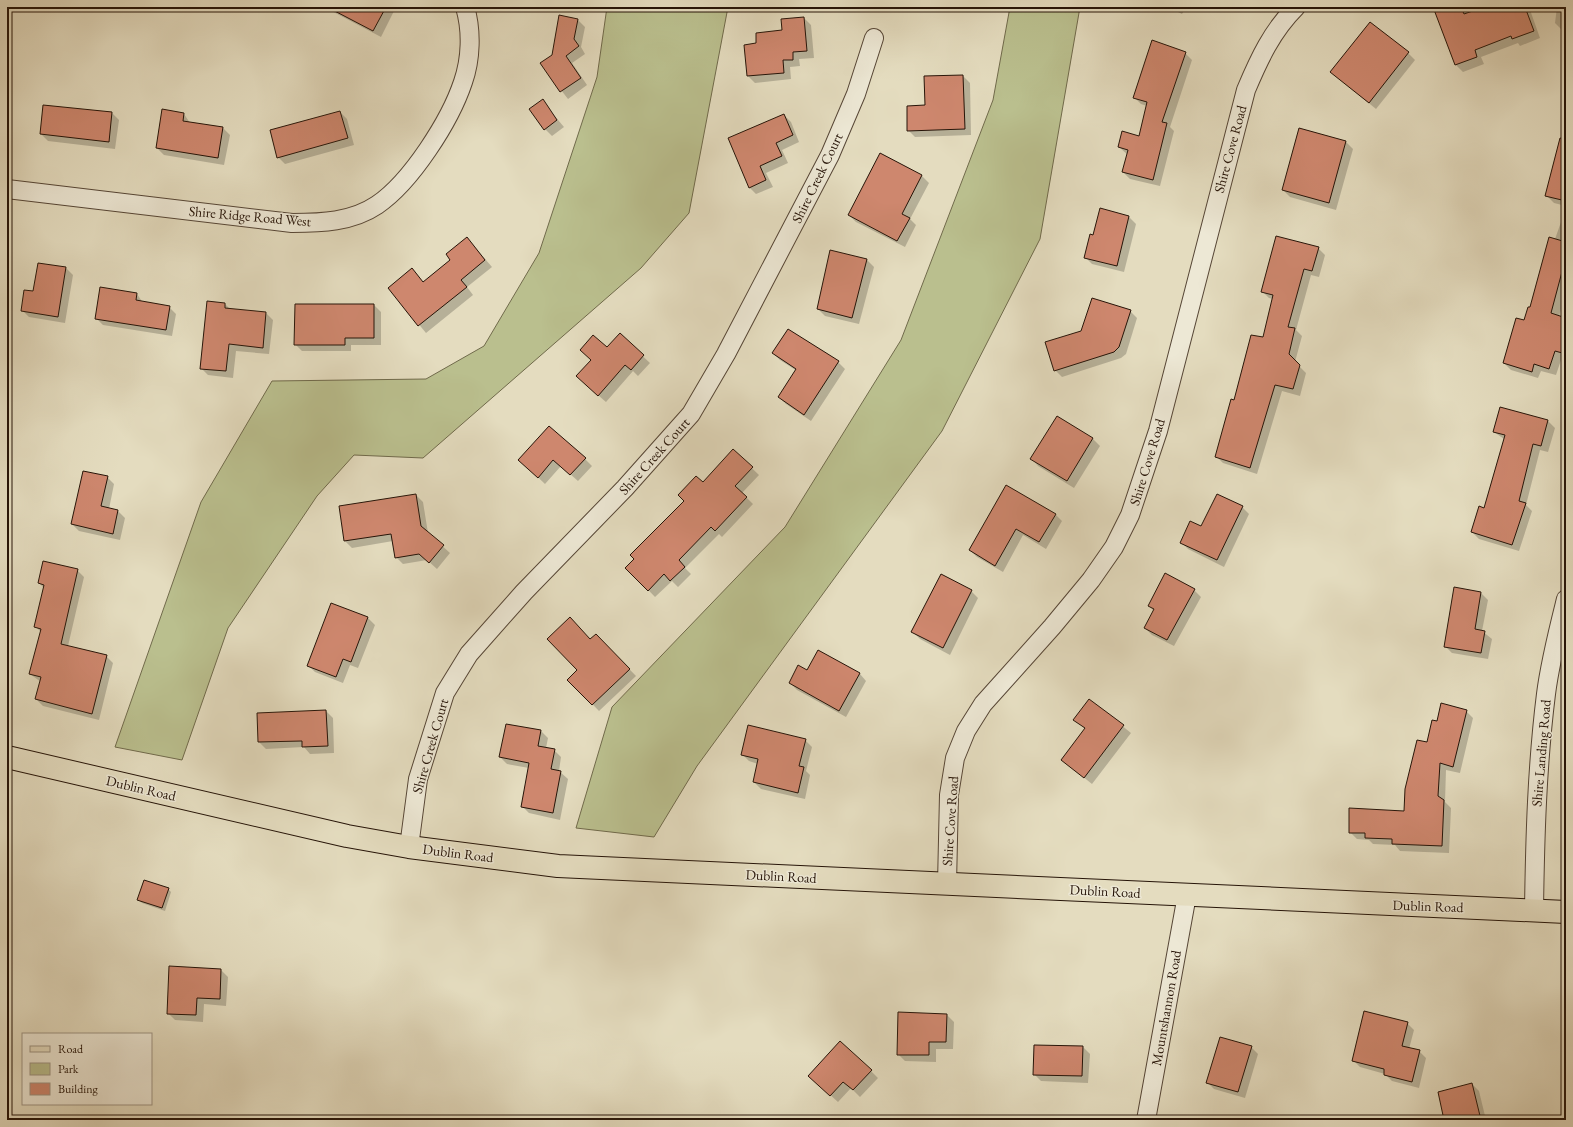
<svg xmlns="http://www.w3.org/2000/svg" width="1573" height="1127" font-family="'EB Garamond',serif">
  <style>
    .green { fill: #babf8e; stroke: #706a4b }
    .shadow { fill: #0003 }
    .building { fill: #ce876e; stroke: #261408 }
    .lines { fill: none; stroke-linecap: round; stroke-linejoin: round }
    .street-casing { stroke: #564636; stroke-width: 20 }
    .primary-casing { stroke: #261408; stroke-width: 24 }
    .street { stroke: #ede8d5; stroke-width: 18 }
    .primary { stroke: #e4dcbf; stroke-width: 22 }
    .labels { text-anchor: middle; stroke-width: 3; stroke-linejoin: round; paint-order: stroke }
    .street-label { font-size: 14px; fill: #261408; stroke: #ede8d5 }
  </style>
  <rect width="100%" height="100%" fill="#e4dcbf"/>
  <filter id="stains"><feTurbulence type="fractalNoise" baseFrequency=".005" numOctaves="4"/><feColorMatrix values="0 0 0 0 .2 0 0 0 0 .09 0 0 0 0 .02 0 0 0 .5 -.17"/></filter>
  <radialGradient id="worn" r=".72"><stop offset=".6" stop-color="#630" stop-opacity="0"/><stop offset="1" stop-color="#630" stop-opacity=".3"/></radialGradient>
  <g class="green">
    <polygon points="607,7 728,7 689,213 641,268 423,458 354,455 317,496 228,628 182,760 115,747 201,502 272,381 426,379 484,346 539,253 597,77"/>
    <polygon points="1010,7 1080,7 1040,239 942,431 697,766 654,837 576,828 612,707 785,527 901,340 993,100"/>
  </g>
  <g class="shadow">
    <polygon points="324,7 396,7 381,37"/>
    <polygon points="1168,7 1186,7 1182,14"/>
    <polygon points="1440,7 1465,7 1468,14 1487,7 1529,7 1540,38 1520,46 1518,43 1481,57 1484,64 1463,72 1456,65"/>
    <polygon points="1557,7 1566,7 1566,30 1562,30 1555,23"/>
    <polygon points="804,18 811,25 814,58 799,59 800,66 790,67 791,79 755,83 748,76 757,44"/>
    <polygon points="578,20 585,27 581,47 585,54 572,63 587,85 568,99 541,64 553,56"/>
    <polygon points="1185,53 1192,60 1170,127 1174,131 1160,186 1130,179 1123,172 1128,155 1119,147 1139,137 1147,106 1141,104 1134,97"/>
    <polygon points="1408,53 1415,60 1376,109 1331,72"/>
    <polygon points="963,76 970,83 971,135 915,137 908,130 926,106"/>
    <polygon points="542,101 564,127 552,136 545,129"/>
    <polygon points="44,106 112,113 119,120 115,149 48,141 41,134"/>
    <polygon points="340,112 347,119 354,145 285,164 278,157"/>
    <polygon points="184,114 190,123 223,128 230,135 224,165 164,155 157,148"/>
    <polygon points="784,115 791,122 799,142 782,150 788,163 766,173 773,187 756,194 749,187"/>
    <polygon points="1566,140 1566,206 1554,203 1547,196"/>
    <polygon points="1346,142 1353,149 1336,210 1290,197 1283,190"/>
    <polygon points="881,154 922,176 929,183 910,219 916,225 905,247 856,222 849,215"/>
    <polygon points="1129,217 1136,224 1124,272 1092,264 1085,257 1094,236"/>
    <polygon points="1561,222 1566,224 1566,289 1559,317 1566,319 1566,358 1562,357 1556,375 1541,371 1538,378 1511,370 1504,363 1531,308"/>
    <polygon points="467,238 492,267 467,287 473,295 426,333 389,288 423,283 452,260"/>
    <polygon points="1318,248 1325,255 1319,277 1311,275 1296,330 1302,336 1295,362 1306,373 1300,396 1282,391 1257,474 1223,463 1216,456 1235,401 1263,339 1273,299 1269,298 1262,291"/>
    <polygon points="831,251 867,260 874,267 859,324 825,316 818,309"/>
    <polygon points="39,264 66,268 73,275 65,323 29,317 22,310 34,292"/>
    <polygon points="137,294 143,303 169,307 176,314 172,336 103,325 96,318"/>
    <polygon points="225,304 231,310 266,313 273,320 269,354 236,351 233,378 208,375 201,368"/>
    <polygon points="296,305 374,305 381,312 381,345 351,345 351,351 302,351 295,344"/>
    <polygon points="1130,311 1137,318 1126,354 1121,358 1062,377 1055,370 1082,331"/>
    <polygon points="620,335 650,363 638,376 633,371 606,402 584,383 607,348"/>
    <polygon points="773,353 838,362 845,369 811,421 786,404 779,397 797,371 780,360"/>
    <polygon points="1057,417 1093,439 1100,446 1074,488 1038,466 1032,459"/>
    <polygon points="1548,421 1555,428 1548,452 1540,450 1526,505 1532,511 1519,551 1479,539 1472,532 1485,509 1504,439 1494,432"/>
    <polygon points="734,451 759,475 742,493 753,504 722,537 719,534 685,568 691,574 678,587 672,581 655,597 627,568"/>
    <polygon points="585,459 592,466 578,481 561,466 545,484 520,460"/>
    <polygon points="107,477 114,484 109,509 118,511 125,518 120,540 79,531 72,524"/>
    <polygon points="1006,486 1055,514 1062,521 1046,549 1023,535 1003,572 977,557 970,550"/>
    <polygon points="416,495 423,502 428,533 450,553 437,569 427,560 403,564 396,557 393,541 352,548 345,541 340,507"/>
    <polygon points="1242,507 1249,514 1224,567 1188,549 1181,542"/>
    <polygon points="77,570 84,577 68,646 106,656 113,663 99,720 43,706 36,699 41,682 30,674 41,632 36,627 44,588 39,583"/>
    <polygon points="1194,590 1201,597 1174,646 1152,635 1145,628 1154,611 1149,606"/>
    <polygon points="971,591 978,598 950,655 920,639 913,632"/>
    <polygon points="1481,593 1488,600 1482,631 1492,639 1488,659 1452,653 1445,646"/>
    <polygon points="368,618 375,625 358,668 350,665 343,683 315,672 308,665"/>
    <polygon points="596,635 636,676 599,711 569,680 578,670 590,640"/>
    <polygon points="807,671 860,674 866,681 846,717 797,690 790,683"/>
    <polygon points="1090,700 1131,733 1092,784 1062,760 1085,729 1075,720"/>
    <polygon points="326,711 333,718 334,753 310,754 304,747 266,749 259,742 258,714"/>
    <polygon points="1466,711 1473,718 1460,773 1446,770 1445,802 1451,808 1449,853 1400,851 1395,845 1373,844 1369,840 1357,839 1350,832 1405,812 1428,744 1438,722"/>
    <polygon points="541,731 548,738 546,748 554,750 561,757 559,771 568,779 560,820 529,813 522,806 529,768 507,764 500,757"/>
    <polygon points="805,740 812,747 806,771 810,775 805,799 761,789 754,782 758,764 749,761 742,754"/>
    <polygon points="168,889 171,892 165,911 142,903 138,900"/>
    <polygon points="221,970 228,977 226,1006 204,1004 203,1022 175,1020 168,1013"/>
    <polygon points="947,1015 954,1022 953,1049 936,1049 936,1062 905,1061 898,1054"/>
    <polygon points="1407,1023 1414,1030 1409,1049 1419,1051 1426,1058 1419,1088 1392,1081 1385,1074 1360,1067 1353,1060"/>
    <polygon points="1083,1047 1090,1054 1088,1083 1041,1081 1034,1074"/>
    <polygon points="1251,1047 1258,1054 1245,1098 1214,1089 1207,1082"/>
    <polygon points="871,1071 878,1078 860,1097 851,1088 838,1102 817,1083"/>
    <polygon points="1472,1084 1479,1091 1486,1120 1445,1120"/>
  </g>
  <g class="building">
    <polygon points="327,7 386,7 373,31"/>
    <polygon points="1433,7 1461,7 1464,14 1484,7 1525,7 1534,31 1512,39 1511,36 1475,50 1477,57 1455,65"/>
    <polygon points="559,15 578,19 574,39 579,46 566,56 581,78 560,92 540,63 552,55"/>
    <polygon points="804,17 807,51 793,52 793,60 783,60 784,73 747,76 744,45 756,43 756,33 782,30 781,19"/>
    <polygon points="1370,22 1409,52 1369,103 1330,72"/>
    <polygon points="1152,40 1186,52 1162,122 1167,123 1153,180 1122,172 1128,150 1118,147 1122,131 1139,136 1147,102 1133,98"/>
    <polygon points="963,75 965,129 907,131 907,106 925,105 924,76"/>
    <polygon points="543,99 557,120 544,130 529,109"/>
    <polygon points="43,105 112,112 109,142 40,134"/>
    <polygon points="162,109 184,113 183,121 223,127 218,158 156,148"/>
    <polygon points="340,111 348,138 277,158 270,130"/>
    <polygon points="784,114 793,135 776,143 782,156 760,166 766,180 749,188 728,138"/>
    <polygon points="1299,128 1346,141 1329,203 1282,190"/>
    <polygon points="1560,138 1566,139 1566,201 1545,196"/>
    <polygon points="880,153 922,175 902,214 910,218 897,241 848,215"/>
    <polygon points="1100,208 1129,216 1117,266 1084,258 1090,234 1093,235"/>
    <polygon points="1276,236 1319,247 1312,271 1304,269 1288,327 1295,328 1289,354 1300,365 1293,389 1275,385 1250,468 1215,457 1231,399 1234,400 1251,335 1263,337 1273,295 1261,292"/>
    <polygon points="467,237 485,260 461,280 467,287 418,326 388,288 412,268 423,282 450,260 446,254"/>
    <polygon points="1549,237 1566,242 1566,268 1563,268 1551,313 1566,318 1566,354 1555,351 1549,369 1534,364 1532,372 1503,363 1516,318 1524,320 1528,307 1530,307"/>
    <polygon points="830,250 867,259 852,318 817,309"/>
    <polygon points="38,263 66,267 58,317 21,311 24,290 33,291"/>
    <polygon points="100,287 137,293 136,300 170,306 166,330 95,319"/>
    <polygon points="1092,298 1131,310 1119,347 1114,352 1054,371 1045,342 1081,331"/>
    <polygon points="207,301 225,303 225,308 266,312 263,348 229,344 226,371 200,369"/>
    <polygon points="295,304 374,304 374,338 345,338 345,345 294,345"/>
    <polygon points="788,329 839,361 804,415 778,397 796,369 772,353"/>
    <polygon points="620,333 644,355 631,370 625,365 598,396 576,376 591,360 580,350 593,335 607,347"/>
    <polygon points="1500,407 1548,420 1541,446 1533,444 1519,501 1526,503 1512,545 1471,532 1479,506 1484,508 1505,435 1493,432"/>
    <polygon points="1057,416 1093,438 1067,481 1030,459"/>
    <polygon points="549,426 586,458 570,475 553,460 538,478 518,460"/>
    <polygon points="733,449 753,467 735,486 747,497 715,531 711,527 679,560 685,567 670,581 664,574 648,591 625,568 634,559 630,555 684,501 678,495 696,476 703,482"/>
    <polygon points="83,471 108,476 101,506 118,510 113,534 71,524"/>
    <polygon points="1006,485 1056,514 1039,542 1016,529 995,566 969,550"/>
    <polygon points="416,494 421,526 444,545 429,563 419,554 395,558 391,534 344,541 339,506"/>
    <polygon points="1217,494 1243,506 1217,560 1180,543 1190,521 1201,526"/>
    <polygon points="43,561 78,569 61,644 107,655 92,714 35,699 41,677 29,674 41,629 34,627 44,585 38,583"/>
    <polygon points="1165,573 1195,589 1167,640 1144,628 1154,609 1148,606"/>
    <polygon points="941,574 972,590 943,648 911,632"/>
    <polygon points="1454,587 1481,592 1475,629 1485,631 1481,653 1444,647"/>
    <polygon points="331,603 368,617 351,662 343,659 336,677 307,666"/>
    <polygon points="570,617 590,639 596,634 630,669 592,705 567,680 577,670 547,639"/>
    <polygon points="818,650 860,673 839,711 789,683 798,665 807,670"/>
    <polygon points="1089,699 1124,725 1084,778 1061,760 1085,728 1073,720"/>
    <polygon points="1441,703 1467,710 1453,767 1440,763 1438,796 1444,800 1442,846 1392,844 1392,839 1365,838 1365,833 1349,833 1349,808 1404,811 1405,789 1417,740 1427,742 1432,720 1437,721"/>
    <polygon points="326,710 328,746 302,747 302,741 258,742 257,713"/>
    <polygon points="506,724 541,730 538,746 555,749 551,769 561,771 553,813 521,807 529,763 499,757"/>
    <polygon points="748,725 806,739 799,766 804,767 798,793 753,782 758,759 741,755"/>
    <polygon points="144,880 169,888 162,908 137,900"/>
    <polygon points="169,966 221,969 220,999 197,998 196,1015 167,1014"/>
    <polygon points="1364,1011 1408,1022 1402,1046 1420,1050 1412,1082 1384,1075 1384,1069 1352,1061"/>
    <polygon points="898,1012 947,1014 946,1042 929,1042 929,1055 897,1055"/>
    <polygon points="1220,1037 1252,1046 1238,1092 1206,1083"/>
    <polygon points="840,1041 872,1070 853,1090 843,1082 830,1096 808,1076"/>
    <polygon points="1034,1045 1083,1046 1082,1076 1033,1075"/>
    <polygon points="1472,1083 1481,1120 1444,1120 1438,1092"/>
  </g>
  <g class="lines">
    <g class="street-casing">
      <g id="street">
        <path d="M7,189L292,223C321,223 352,222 377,205C411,182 450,121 463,82C471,59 472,31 465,7"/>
        <polyline points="409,847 418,779 445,693 469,654 524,592 625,488 691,414 726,354 830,155 856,94 874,38"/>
        <path d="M947,884L949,795L955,758L966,731L983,704L1052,627L1091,580L1114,547L1130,515L1158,431L1246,90C1259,59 1272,31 1296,7"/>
        <path d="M1534,910C1535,838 1537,766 1546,694C1550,662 1558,631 1566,599"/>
        <polyline points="1146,1120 1187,895"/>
      </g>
    </g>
    <g class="primary-casing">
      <polyline id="primary" points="7,757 347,836 409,847 558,866 1566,912"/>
    </g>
    <use href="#street" class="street"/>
    <use href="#primary" class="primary"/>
  </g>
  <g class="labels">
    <g class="street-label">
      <text transform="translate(1230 149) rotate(-75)" y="5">Shire Cove Road</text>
      <text transform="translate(817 178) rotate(-64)" y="5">Shire Creek Court</text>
      <text transform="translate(250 216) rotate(5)" y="5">Shire Ridge Road West</text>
      <text transform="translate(654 456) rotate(-48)" y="5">Shire Creek Court</text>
      <text transform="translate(1147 462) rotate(-73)" y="5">Shire Cove Road</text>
      <text transform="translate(430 746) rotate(-74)" y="5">Shire Creek Court</text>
      <text transform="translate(1541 753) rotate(-85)" y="5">Shire Landing Road</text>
      <text transform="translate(141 788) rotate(13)" y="5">Dublin Road</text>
      <text transform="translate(950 821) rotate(-86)" y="5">Shire Cove Road</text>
      <text transform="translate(458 853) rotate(7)" y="5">Dublin Road</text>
      <text transform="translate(781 876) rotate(3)" y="5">Dublin Road</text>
      <text transform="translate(1105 891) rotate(3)" y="5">Dublin Road</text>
      <text transform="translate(1428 906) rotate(2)" y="5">Dublin Road</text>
      <text transform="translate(1166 1008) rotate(-80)" y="5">Mountshannon Road</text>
    </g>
  </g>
  <rect width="1573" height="1127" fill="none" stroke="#e4dcbf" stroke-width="24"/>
  <rect x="8" y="8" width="1557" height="1111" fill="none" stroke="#261408" stroke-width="2"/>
  <rect x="12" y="12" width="1549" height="1103" fill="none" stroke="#261408"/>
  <rect x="22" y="1033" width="130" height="72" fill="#ede8d5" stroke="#9d9383"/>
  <rect x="30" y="1046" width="20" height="6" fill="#e4dcbf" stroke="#9d9383"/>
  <text x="58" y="1053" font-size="12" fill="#261408">Road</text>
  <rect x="30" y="1063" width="20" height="12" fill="#babf8e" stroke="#9d9383"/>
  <text x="58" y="1073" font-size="12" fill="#261408">Park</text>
  <rect x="30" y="1083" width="20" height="12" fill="#ce876e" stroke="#9d9383"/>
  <text x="58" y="1093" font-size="12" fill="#261408">Building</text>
  <rect width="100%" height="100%" filter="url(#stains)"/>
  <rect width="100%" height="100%" fill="url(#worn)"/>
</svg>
